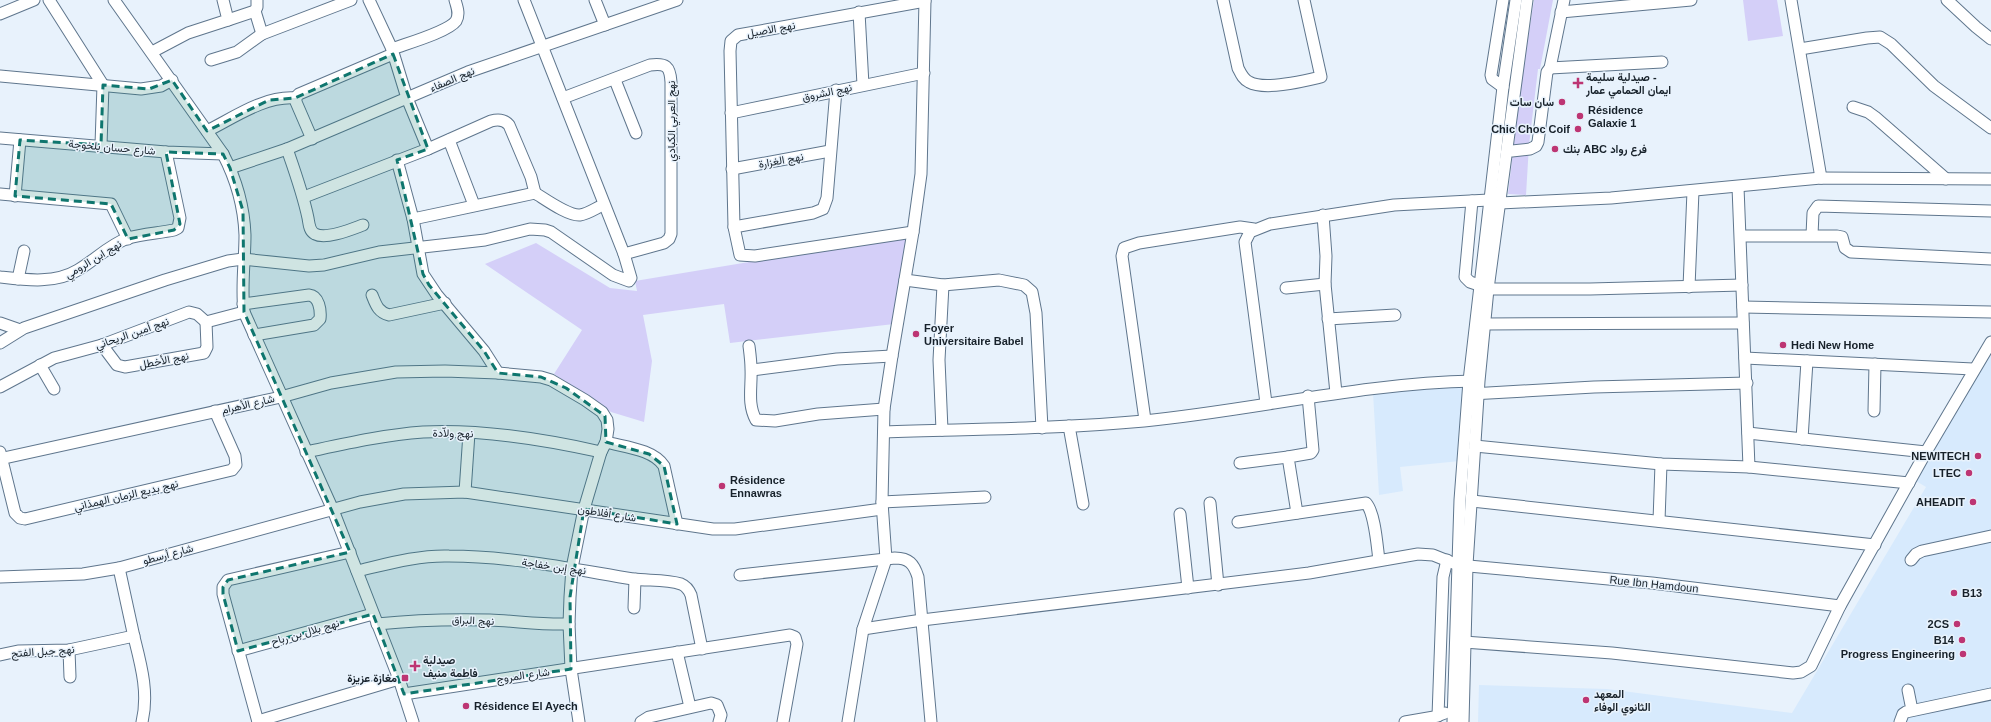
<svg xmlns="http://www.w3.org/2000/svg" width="1991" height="722" font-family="Helvetica,Vazirmatn,sans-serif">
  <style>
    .built { fill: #d7eafd }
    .green { fill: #d4cff8 }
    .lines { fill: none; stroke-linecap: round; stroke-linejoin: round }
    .minor-casing { stroke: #5f768d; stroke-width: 13 }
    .minor { stroke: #fff; stroke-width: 11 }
    .marked { fill: #0f766e; fill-opacity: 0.2; stroke: #0f766e; stroke-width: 3; stroke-dasharray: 8 5; stroke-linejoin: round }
    .poi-dot { fill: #bd3573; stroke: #e8f2fc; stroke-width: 1.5 }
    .labels { text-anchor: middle; stroke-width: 3; stroke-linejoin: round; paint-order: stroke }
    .street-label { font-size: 11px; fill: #17212a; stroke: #e8f2fc }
    .poi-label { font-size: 11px; font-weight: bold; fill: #17212a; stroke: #e8f2fc; text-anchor: start }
  </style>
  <rect width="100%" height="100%" fill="#e8f2fc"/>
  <g class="built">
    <polygon points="1991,352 1991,722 1478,722 1479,685 1607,689 1792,713 1926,487 1916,481"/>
    <polygon points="1465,384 1460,461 1400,467 1403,491 1379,495 1373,393"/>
  </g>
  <g class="green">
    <polygon points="1534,0 1553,0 1540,69 1538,69 1529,145 1526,195 1508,194 1523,68"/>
    <polygon points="1743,0 1777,0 1783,36 1748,41"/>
    <polygon points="911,235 894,324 730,343 724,304 643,315 652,361 644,422 611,412 554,374 582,330 485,264 536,243 610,288 637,291 635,281"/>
  </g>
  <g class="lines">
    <g class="minor-casing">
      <g id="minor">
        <polyline points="49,0 103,85 101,145"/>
        <path d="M114,0L223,154C236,179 244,207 245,235C245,261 241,286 244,312L333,510L399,679L413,722"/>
        <polyline points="369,0 392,49 407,98 428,149"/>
        <polyline points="595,0 605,25"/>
        <path d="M1223,0L1238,68C1241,74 1243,79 1249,82C1265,91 1304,81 1321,77L1304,0"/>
        <polyline points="1791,0 1821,178"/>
        <polyline points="1947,0 1976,27 1991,39"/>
        <polyline points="255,11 262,34 351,0"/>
        <polyline points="859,12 863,85"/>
        <polyline points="1561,12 1691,0"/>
        <polyline points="0,14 34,0"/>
        <polyline points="228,20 255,11 257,7 257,0"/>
        <path d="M392,49C405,44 448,32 456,21C460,14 457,7 455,0"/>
        <polyline points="1800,49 1867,38 1880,37 1891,44 1934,86 1991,128"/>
        <polyline points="152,52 188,33 228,20 223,0"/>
        <polyline points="211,60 237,52 262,34"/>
        <polyline points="1550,68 1662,62"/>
        <polyline points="0,76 141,89 161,86 172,80"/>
        <polyline points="615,80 636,133"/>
        <polyline points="1503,87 1492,79 1491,75 1503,0"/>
        <path d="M563,98L650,65C666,63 670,66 671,82V234L669,239L664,243L624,254"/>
        <polyline points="1853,107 1868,112 1875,117 1946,179"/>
        <polyline points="731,113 924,73"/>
        <path d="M207,131C235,117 264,96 295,98"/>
        <polyline points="0,138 166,152 223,154"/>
        <polyline points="312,139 296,102 296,97 299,94 393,54"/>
        <polyline points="449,140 474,205"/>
        <path d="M287,149C295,172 303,194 308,218C309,223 309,231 315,234C326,240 352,229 363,225"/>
        <polyline points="1512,151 1530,149 1536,146 1538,142 1547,72 1550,68 1564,0"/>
        <polyline points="397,160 413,219 423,274 437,295 484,351 498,373"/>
        <polyline points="230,168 287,149 468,72 677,0"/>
        <polyline points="732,169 830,151"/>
        <polyline points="1738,187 1749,467"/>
        <path d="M535,193C545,199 568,216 580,215C588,214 596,208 603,205"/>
        <polyline points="0,194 111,204 128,239"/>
        <polyline points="15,196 20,140"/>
        <path d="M304,197L428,149L491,121C498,119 504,119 509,125L531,177L535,193"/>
        <polyline points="1472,201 1465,277 1470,282 1479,285"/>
        <polyline points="1500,203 1611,198 1821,178 1991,179"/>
        <polyline points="1323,215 1326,256 1325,284 1336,393"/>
        <polyline points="413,219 535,193"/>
        <polyline points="734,227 813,213 823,209 827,198 836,90"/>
        <polyline points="913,232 755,256 740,255 734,227 730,51 731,41 738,35 925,1"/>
        <polyline points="1812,235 1813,213 1818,206 1991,211"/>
        <polyline points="1741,236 1837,236 1842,237 1845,248 1851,252 1991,259"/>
        <path d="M0,277C26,280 55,284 78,270C95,260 109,245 128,238C142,234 159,233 174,230L178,228L180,218L166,152"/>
        <polyline points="18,279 24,251"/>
        <polyline points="905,280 943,285 999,280 1024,285 1032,292 1036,313 1042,428"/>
        <polyline points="1689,287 1693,191"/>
        <polyline points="1286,288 1325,284"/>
        <polyline points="1488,289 1590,289 1742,285"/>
        <path d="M372,295C376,305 378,312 389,315L445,303"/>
        <path d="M243,304L309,295C319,296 321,310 320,319L314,325L254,335"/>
        <polyline points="1743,307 1991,312"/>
        <polyline points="1328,319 1395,315"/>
        <polyline points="0,323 20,330"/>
        <polyline points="1485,324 1743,323"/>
        <polyline points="0,343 24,328 165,280 228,261 243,259 309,266 324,265 379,252 485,240 530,229 545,230 551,232 613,275 629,281 631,278 624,254 524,0"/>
        <polyline points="102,345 117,365 125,367 204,353 207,347 206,322"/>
        <path d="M749,346C750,354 751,361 751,369C752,386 747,404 756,420L775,421L818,414L884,409"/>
        <polyline points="1745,358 1973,369"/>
        <polyline points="40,365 54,389"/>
        <polyline points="752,370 837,359 892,356"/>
        <polyline points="0,387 54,358 102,345 189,312 197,314 206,322 244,312"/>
        <polyline points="1471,394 1594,387 1747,383"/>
        <polyline points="1266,403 1245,242 1250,232 1270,224 1394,205 1489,200"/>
        <polyline points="1874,411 1875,364"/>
        <polyline points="1145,420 1122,256 1124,248 1139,243 1240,227 1254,229"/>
        <polyline points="1069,426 1083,504"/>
        <polyline points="942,430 939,360 943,285"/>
        <path d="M884,432C971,429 1058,429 1144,421C1255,410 1363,383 1474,381"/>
        <polyline points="1748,433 1926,452"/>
        <polyline points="1802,439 1807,361"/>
        <path d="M606,442C624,447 653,449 664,466L677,524"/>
        <polyline points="1475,446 1661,464 1749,467 1909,483"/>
        <polyline points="0,452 15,513 20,518 25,519 232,470 236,465 235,456 215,411"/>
        <path d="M306,452C344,444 383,435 423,432C482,429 543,439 601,452"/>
        <polyline points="0,459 281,397 331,383 396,372 445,371 498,373 541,377 551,380 585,400 602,412 607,420 608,429 606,442 601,452 584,509 572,568 570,597 569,624 571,669 579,722"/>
        <polyline points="1240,463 1288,457"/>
        <polyline points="465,492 469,433"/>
        <polyline points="1472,501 1875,545"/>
        <polyline points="882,502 985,497"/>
        <polyline points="1210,503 1218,585"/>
        <polyline points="1297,513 1288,457 1311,453 1313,450 1308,396"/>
        <polyline points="1180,514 1188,588"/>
        <polyline points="1659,521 1661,464"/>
        <path d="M1238,522L1366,503C1375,513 1377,546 1379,560"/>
        <polyline points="1911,560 1916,554 1922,551 1991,536"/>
        <path d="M119,568C124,591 129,614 134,637C141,665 149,693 142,722"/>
        <path d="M357,571C387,564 418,555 449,556C511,556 572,569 633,579C648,581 666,579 681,584C686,586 689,590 691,595L702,649"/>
        <path d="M740,575L895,558C909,558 914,564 918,577L931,722"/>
        <polyline points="0,577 83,574 119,568 360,502 404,494 465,492 713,529 735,529 882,509"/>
        <polyline points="634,608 635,579"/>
        <path d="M377,624C415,620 451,619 490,620C516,621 542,625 569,624"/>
        <polyline points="863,629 922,620 1309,573 1418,554 1433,555 1458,565 1652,583 1840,606"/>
        <polyline points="1464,642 1612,653 1793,673 1801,672 1811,666 1840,606 1926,452 1991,342"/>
        <polyline points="69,650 70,677"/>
        <polyline points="238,651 373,614"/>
        <polyline points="677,652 690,707"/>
        <polyline points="0,655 18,651 69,650 134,636"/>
        <polyline points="1908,690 1912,710"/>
        <polyline points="404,694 790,635 795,637 797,644 783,722"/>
        <polyline points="1438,716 1443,577 1447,560"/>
        <polyline points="258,721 399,679"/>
        <polyline points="258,722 223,594 223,587 228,580 350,552"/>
        <polyline points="641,722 649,717 711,703 717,705 721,715 719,722"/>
        <polyline points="848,722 863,629 886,559 882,502 884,409 892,356 913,232 921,174 925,0"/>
        <polyline points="1405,722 1434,717 1445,713"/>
        <polyline points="1453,722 1460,500 1469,381 1503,87 1516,0"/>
        <polyline points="1463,722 1467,565 1479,381 1488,289 1527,0"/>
        <polyline points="1900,722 1903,714 1906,712 1991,694"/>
      </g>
    </g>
    <use href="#minor" class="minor"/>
  </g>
  <path class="marked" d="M393,54L428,149L397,160L423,274L429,285L484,351L498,373L541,377L566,388L605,416L606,442L649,454L664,466L677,524L584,509L570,597L571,669L404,694L373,614L238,651L223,594V587L228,580L350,552L244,312L243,211L230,168L223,154L166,152L180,224L174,230L128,239L111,204L15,196L20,140L101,145L103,85L149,89L172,80L207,131L269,100L295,98Z"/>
  <g class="poi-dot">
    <path d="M1576 77h4v4h4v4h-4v4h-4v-4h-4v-4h4z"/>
    <circle cx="1562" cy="102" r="4"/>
    <circle cx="1580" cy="116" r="4"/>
    <circle cx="1578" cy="129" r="4"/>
    <circle cx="1555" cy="149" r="4"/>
    <circle cx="916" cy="334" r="4"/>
    <circle cx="1783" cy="345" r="4"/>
    <circle cx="1978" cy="456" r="4"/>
    <circle cx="1969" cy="473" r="4"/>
    <circle cx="722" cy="486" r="4"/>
    <circle cx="1973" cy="502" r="4"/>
    <circle cx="1954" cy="593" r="4"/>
    <circle cx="1957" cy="624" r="4"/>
    <circle cx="1962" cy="640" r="4"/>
    <circle cx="1963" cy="654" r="4"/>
    <path d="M413 660h4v4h4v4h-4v4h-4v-4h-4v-4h4z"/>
    <rect x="401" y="674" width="8" height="8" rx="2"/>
    <circle cx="1586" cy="700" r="4"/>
    <circle cx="466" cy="706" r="4"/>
  </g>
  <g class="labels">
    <g class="street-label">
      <text transform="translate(771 29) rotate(-10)" y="4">نهج الاصيل</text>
      <text transform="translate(452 79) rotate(-23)" y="4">نهج الصفاء</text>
      <text transform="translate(827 92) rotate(-12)" y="4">نهج الشروق</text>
      <text transform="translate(671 121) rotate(-90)" y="4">نهج العربي الكبادي</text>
      <text transform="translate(112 147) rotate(5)" y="4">شارع حسان بلخوجة</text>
      <text transform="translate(781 160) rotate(-10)" y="4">نهج الغزارة</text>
      <text transform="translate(93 259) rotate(-31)" y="4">نهج ابن الرومي</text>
      <text transform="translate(132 333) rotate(-19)" y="4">نهج أمين الريحاني</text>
      <text transform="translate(164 360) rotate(-11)" y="4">نهج الأخطل</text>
      <text transform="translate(248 404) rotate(-13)" y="4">شارع الأهرام</text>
      <text transform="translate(453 433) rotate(1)" y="4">نهج ولاّدة</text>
      <text transform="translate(126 495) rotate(-13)" y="4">نهج بديع الزمان الهمذاني</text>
      <text transform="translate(607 513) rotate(9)" y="4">شارع أفلاطون</text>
      <text transform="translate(168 554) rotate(-15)" y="4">شارع أرسطو</text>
      <text transform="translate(554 566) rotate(8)" y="4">نهج إبن خفاجة</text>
      <text transform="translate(1654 584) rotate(6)" y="4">Rue Ibn Hamdoun</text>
      <text transform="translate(473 620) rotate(2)" y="4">نهج البراق</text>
      <text transform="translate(305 632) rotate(-16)" y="4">نهج بلال بن رباح</text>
      <text transform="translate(43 651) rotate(-4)" y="4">نهج جبل الفتح</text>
      <text transform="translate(523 675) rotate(-8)" y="4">شارع المروج</text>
    </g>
    <g class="poi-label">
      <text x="1586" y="81">صيدلية سليمة -<tspan x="1586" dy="13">ايمان الحمامي عمار</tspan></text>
      <text x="1554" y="106" text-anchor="end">سان سات</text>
      <text x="1588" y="114">Résidence<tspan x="1588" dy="13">Galaxie 1</tspan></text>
      <text x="1570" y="133" text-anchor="end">Chic Choc Coif</text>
      <text x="1563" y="153">بنك ABC فرع رواد</text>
      <text x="924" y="332">Foyer<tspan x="924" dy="13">Universitaire Babel</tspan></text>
      <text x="1791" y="349">Hedi New Home</text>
      <text x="1970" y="460" text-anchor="end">NEWITECH</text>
      <text x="1961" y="477" text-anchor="end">LTEC</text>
      <text x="730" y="484">Résidence<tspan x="730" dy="13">Ennawras</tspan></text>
      <text x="1965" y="506" text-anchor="end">AHEADIT</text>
      <text x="1962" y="597">B13</text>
      <text x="1949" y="628" text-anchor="end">2CS</text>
      <text x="1954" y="644" text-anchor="end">B14</text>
      <text x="1955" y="658" text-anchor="end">Progress Engineering</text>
      <text x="423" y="664">صيدلية<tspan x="423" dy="13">فاطمة منيف</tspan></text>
      <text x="397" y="682" text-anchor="end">مغازة عزيزة</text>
      <text x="1594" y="698">المعهد<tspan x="1594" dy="13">الثانوي الوفاء</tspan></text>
      <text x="474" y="710">Résidence El Ayech</text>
    </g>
  </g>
</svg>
